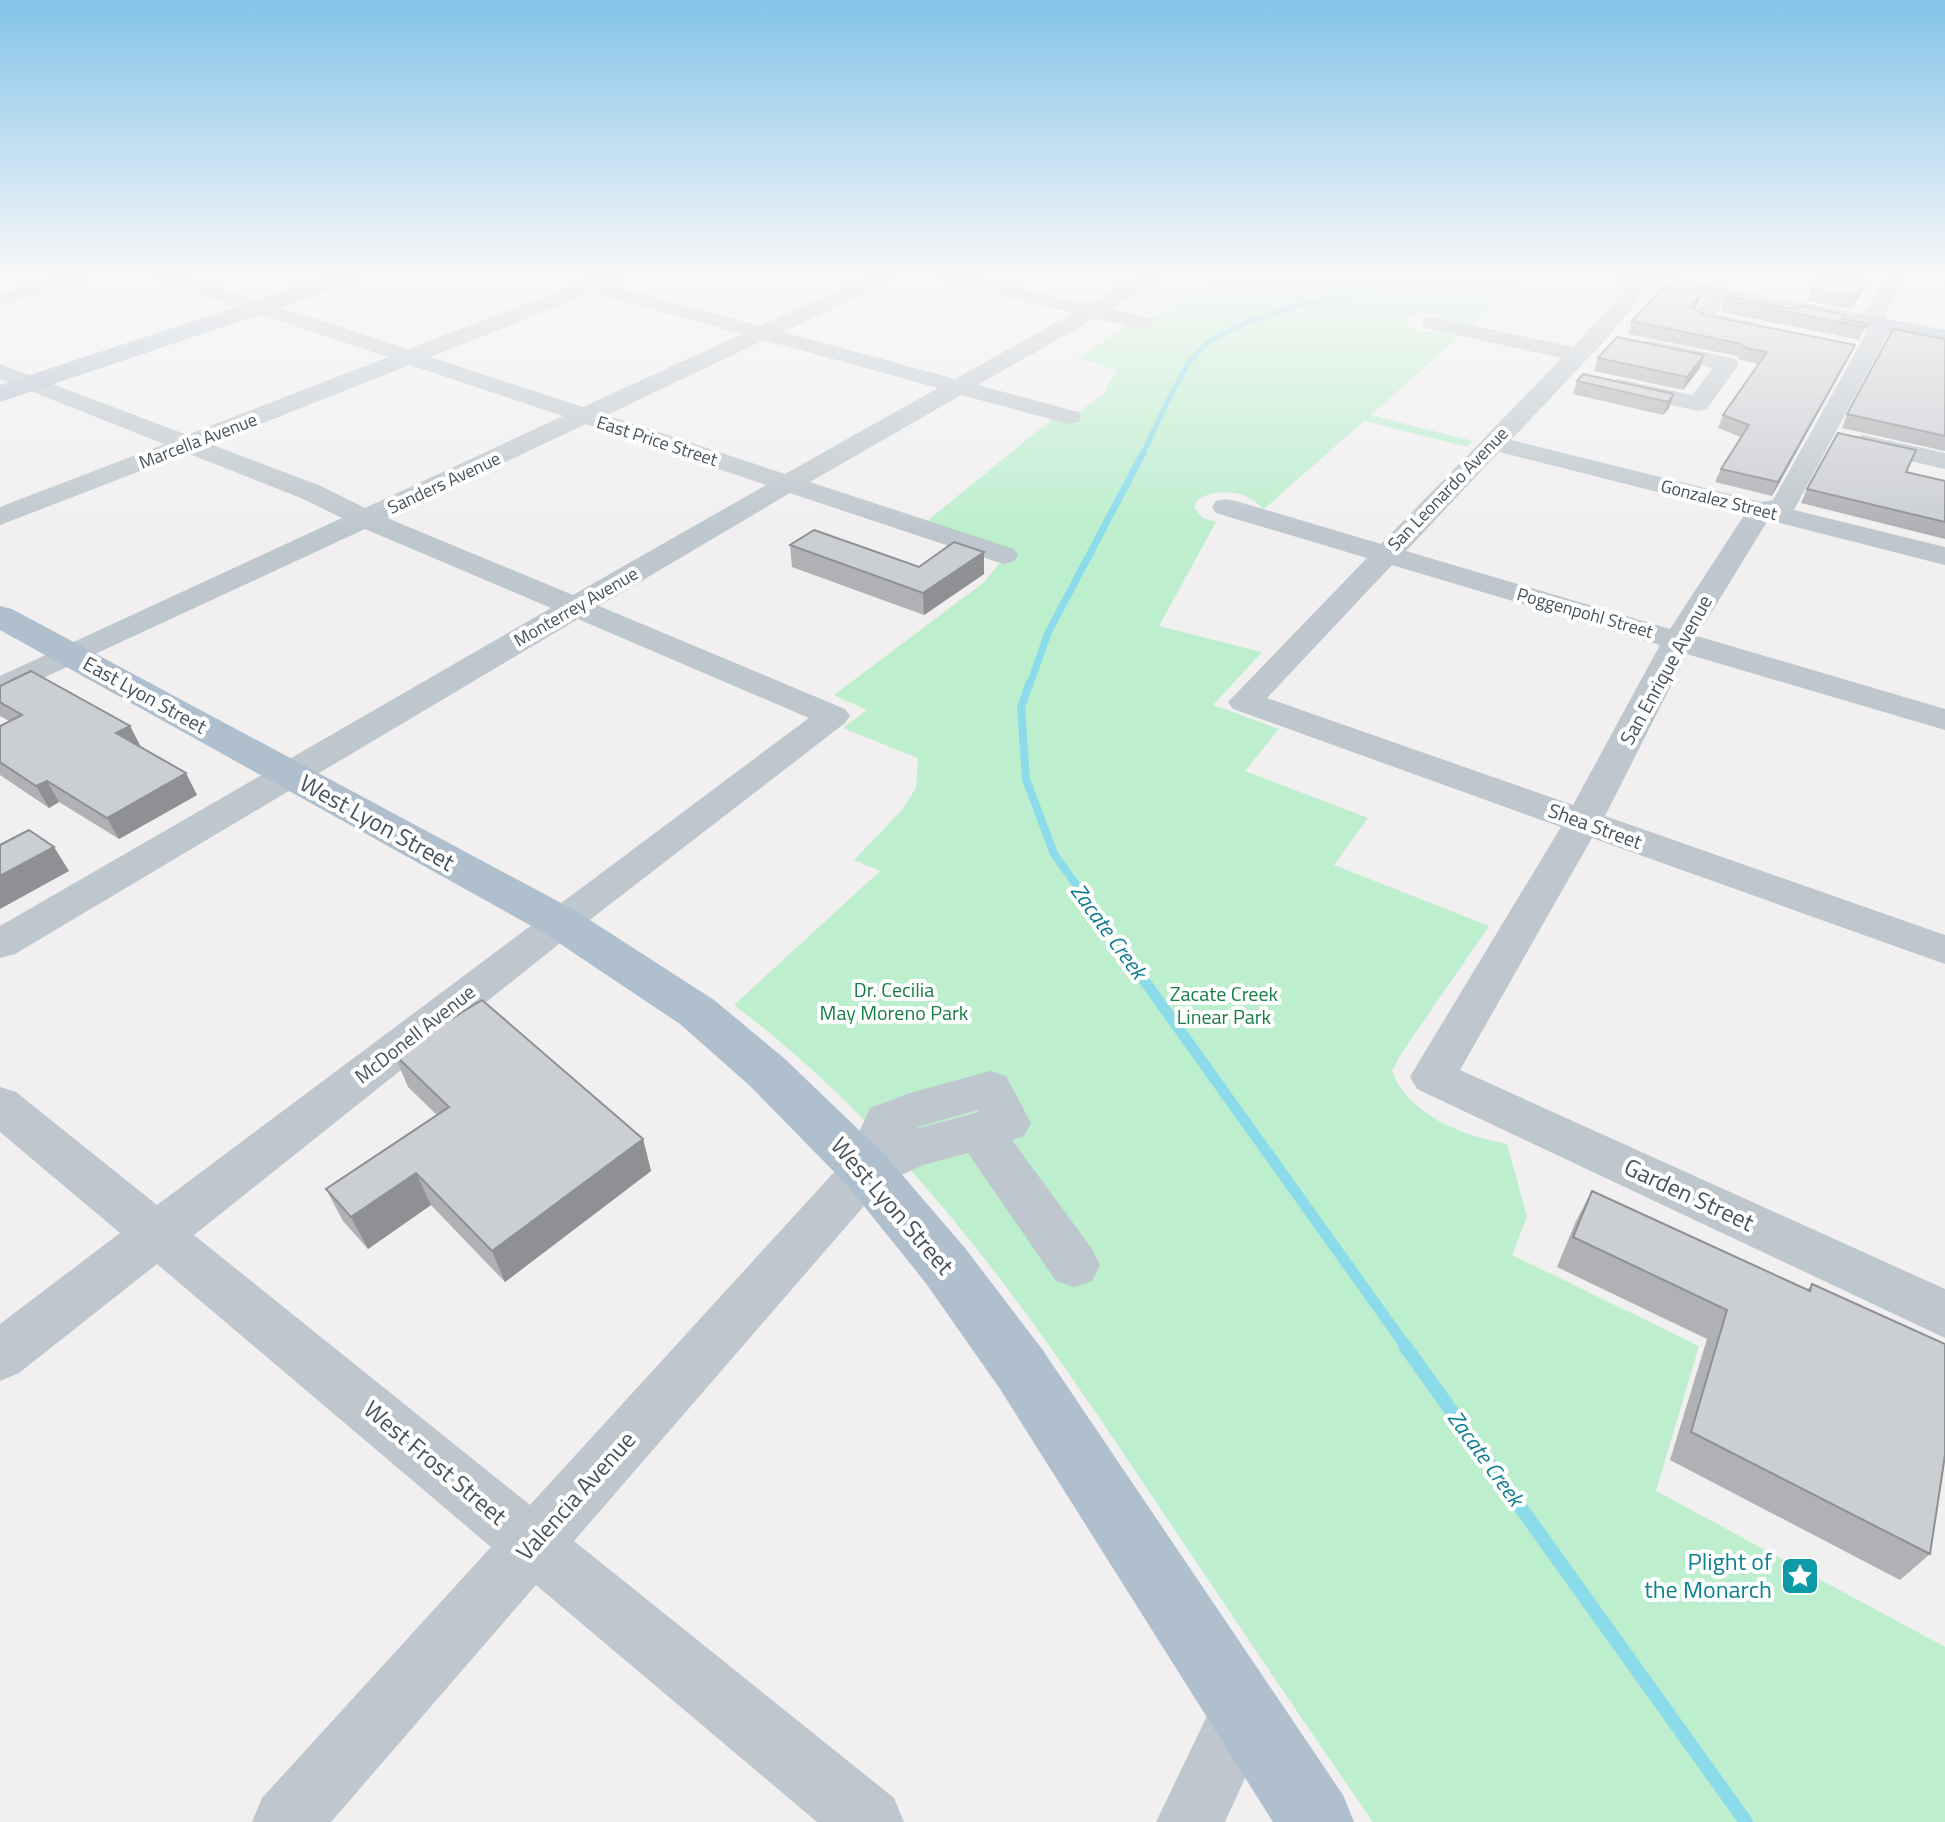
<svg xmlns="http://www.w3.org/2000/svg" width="1945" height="1822" font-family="'Titillium Web',sans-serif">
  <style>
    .green { fill: #bdeece }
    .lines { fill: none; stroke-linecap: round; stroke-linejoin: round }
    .stream-far4 { stroke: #8bdbeb; stroke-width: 5 }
    .stream-far3 { stroke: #8bdbeb; stroke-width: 7 }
    .stream-far2 { stroke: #8bdbeb; stroke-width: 8 }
    .stream-far1 { stroke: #8bdbeb; stroke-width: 11 }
    .stream { stroke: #8bdbeb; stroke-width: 14 }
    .minor { fill: #bdc7cd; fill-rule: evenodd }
    .major { fill: #afbfcd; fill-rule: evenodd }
    .wall { fill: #afb1b5 }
    .shaded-wall { fill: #8e9094 }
    .building { fill: #cbced3; stroke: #8e9094; stroke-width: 2 }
    .labels { text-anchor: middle; stroke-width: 8; stroke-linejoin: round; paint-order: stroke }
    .far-street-label { font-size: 18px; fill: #47535c; stroke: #fff }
    .street-label { font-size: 20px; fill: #47535c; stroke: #fff }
    .park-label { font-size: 20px; fill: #187d45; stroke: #fff }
    .water-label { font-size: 22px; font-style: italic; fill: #0e7c91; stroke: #fff }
    .near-street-label { font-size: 24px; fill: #47535c; stroke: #fff }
    .near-culture-label { font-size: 24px; fill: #0d838f; stroke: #fff; text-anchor: end }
  </style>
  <rect width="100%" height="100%" fill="#f1efef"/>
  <path class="green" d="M1226,275H1560L1520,284L1468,327C1450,317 1425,306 1407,320L1410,327L1424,332L1462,334L1371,415L1473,441L1467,447L1364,421L1263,510C1251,490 1216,487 1197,500L1194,508L1203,518L1216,522L1159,626L1262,652L1213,705L1279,729L1245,771L1368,818L1334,865L1489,926L1401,1054L1392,1071C1408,1115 1463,1136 1507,1144L1527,1217L1512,1255L1699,1346L1656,1491L1945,1647V1822H1373C1298,1714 1225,1605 1152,1496C1032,1316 909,1137 734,1005L880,871L854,860L902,810L916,788L918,758L843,728L867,710L834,695L983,583L1011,550L927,521L1052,419L1064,422L1103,395L1117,370L1078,358L1128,325L1150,320Z"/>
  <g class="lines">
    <path class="stream-far4" d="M1142,455C1156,428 1181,366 1202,348C1249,307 1381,288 1443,275"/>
    <polyline class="stream-far3" points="1030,684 1048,633 1143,453"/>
    <polyline class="stream-far2" points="1030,682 1021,707 1026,779 1054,854 1141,975"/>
    <polyline class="stream-far1" points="1139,973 1407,1348"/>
    <polyline class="stream" points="1405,1346 1746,1822"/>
    <g class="minor">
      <polygon points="61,275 93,275 90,279 0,306 0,293"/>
      <path d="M152,275H182L408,349L574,285L576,280L600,275H629L611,285L760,326L870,275H897L894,279L783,332L955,379L1073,313L934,279L931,275H967L1089,304L1140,275H1165L1110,309L1150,318L1153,323L1150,328L1142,329L1095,318L978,385L1078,412L1081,417L1078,422L1069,424L961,395L810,482L1014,549L1018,555L1014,561L1004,564L994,561L790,493L599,606L845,709L850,716L845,723L574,932L194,1235L530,1505L847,1158L870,1108L910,1093L990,1071L1006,1076L1031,1123L1024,1136L1012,1140L1092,1249L1100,1265L1092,1281L1074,1287L1056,1281L968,1153L923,1165L883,1184L574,1541L894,1798L904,1822H817L536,1585L331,1822H252L262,1798L491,1547L157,1264L19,1373L0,1381V1324L120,1233L0,1132V1087L16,1092L157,1205L809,718L578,619L15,954L0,958V926L551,608L365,529L0,698V676L342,518L301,498L187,453L0,525V507L164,444L0,379V364L187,435L388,357L155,279ZM592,293L742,334L583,407L430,357ZM764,340L938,388L785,474L607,415ZM410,365L563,416L365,508L321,486L210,444ZM586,424L766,485L573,595L387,518ZM978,1110L979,1112L915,1129L921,1126Z"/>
      <path d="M1639,275H1660L1604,341L1511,440L1761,502L1773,500L1866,334L1864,313L1887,275H1907L1886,313L1888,334L1794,510L1945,547V565L1768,520L1697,636L1945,709V730L1687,654L1605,816L1945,935V964L1592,838L1460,1070L1945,1289V1338L1417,1089L1410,1077L1417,1065L1561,827L1233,709L1228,702L1367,558L1216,513L1212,507L1216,501L1226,499L1236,501L1381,544L1562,358L1425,328L1422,323L1425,318L1433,317L1573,347ZM1499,452L1745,514L1670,629L1406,551ZM1392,565L1660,645L1573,805L1267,698Z"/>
      <path d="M1721,289L1731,295L1715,314L1758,323L1761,328L1758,333L1750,335L1693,323L1690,318C1698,307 1708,292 1721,289Z"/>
      <polygon points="1648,340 1736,359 1739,364 1707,409 1698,411 1611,391 1607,386 1611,381 1619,379 1692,395 1713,368 1640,352 1637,347"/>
      <polygon points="1863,435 1945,453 1945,469 1854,448 1850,443 1854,438"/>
      <polygon points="1244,1678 1267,1687 1276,1710 1225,1822 1156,1822 1221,1687"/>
    </g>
    <g class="major">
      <polygon points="332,275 365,275 362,280 0,402 0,385"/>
      <polygon points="1610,275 1657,275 1945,330 1945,344 1621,282"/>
      <polygon points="0,606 12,609 576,911 714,1000 785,1059 885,1155 965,1248 1042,1349 1343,1795 1354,1822 1273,1822 1000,1389 925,1282 847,1185 749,1085 680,1024 544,933 0,630"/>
    </g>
  </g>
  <g class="wall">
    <polygon points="1822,275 1862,275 1860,279 1867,280 1862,292 1851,309 1807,301 1812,289"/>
    <polygon points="1726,300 1843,319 1867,324 1859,340 1721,312"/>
    <polygon points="1698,304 1695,309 1705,315 1849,357 1772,496 1715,482 1721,469 1741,437 1718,428 1723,415 1759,364 1740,360 1737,356 1628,334 1632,321"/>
    <polygon points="1945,339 1945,451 1842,428 1847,414"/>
    <polygon points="1598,358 1700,368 1683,390 1594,371"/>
    <polygon points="1577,381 1674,394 1669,408 1663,415 1573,394"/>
    <polygon points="1906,472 1945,481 1945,539 1801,503 1807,489"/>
    <polygon points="790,545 919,567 984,552 984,574 924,615 792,567"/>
    <polygon points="0,686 130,726 140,747 197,795 119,839 59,802 49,808 0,775 0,726 9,721 0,716"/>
    <polygon points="394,1054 643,1139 651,1171 505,1282 431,1205 368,1249 343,1221 326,1189 437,1115 408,1087"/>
    <polygon points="1592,1191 1807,1290 1812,1284 1930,1554 1900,1580 1670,1460 1707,1339 1557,1267 1576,1221"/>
  </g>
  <g class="shaded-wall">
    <polygon points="1867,280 1862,292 1851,309 1856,297"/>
    <polygon points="1702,293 1698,304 1687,319 1691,307"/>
    <polygon points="1855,345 1849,357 1772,496 1778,482"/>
    <polygon points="1704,355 1700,368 1683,390 1687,377"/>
    <polygon points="1674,394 1669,408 1663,415 1668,402"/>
    <polygon points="984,552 984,574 924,615 923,593"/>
    <polygon points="130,726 141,747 116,733"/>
    <polygon points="186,773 197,795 119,839 107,818"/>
    <polygon points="47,781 59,802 49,808 36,786"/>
    <polygon points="54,847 69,871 0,909 0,876"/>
    <polygon points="643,1139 651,1171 505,1282 492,1251"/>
    <polygon points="416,1173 431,1205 368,1249 351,1217"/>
  </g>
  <g class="building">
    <polygon points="1822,275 1861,275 1858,279 1867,280 1856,297 1812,289"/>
    <polygon points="1665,286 1702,293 1691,307 1705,315 1855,345 1778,482 1721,469 1749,425 1723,415 1767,352 1745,348 1741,344 1632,321"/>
    <polygon points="1728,297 1796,310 1800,306 1845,315 1842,319 1867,324 1865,327 1726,300"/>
    <polygon points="1893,329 1945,339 1945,436 1847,414"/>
    <polygon points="1617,337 1704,355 1687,377 1598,358"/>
    <polygon points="1583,374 1674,394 1668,402 1577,381"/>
    <polygon points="1838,433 1916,450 1906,472 1945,481 1945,522 1807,489"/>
    <polygon points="814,530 919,567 954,542 984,552 923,593 790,545"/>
    <polygon points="31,671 130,726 116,733 186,773 107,818 47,781 36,786 0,762 0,726 22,715 0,702 0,686"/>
    <polygon points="29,830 54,847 0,876 0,845"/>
    <polygon points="482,1000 643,1139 492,1251 416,1173 351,1217 326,1189 449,1107 394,1054"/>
    <polygon points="1592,1191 1810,1291 1812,1284 1945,1344 1945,1455 1930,1554 1691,1432 1727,1310 1573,1237"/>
  </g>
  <linearGradient id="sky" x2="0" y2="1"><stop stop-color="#83c4e9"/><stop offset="0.52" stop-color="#f9f8f8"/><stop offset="1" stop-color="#f9f8f8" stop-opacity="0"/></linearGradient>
  <rect width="1945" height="530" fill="url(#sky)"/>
  <defs>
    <g id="sight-square" transform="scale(2)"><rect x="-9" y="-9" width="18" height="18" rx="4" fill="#0f9aa8" stroke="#fff"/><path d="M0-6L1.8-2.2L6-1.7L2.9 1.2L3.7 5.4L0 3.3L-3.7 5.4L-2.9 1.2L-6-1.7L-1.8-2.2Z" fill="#fff"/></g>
  </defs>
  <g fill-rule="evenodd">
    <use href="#sight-square" x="1800" y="1576"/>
  </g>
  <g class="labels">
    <g class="far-street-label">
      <text transform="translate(198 441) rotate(-21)" y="6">Marcella Avenue</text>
      <text transform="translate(657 441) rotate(18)" y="6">East Price Street</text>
      <text transform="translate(444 483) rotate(-25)" y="6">Sanders Avenue</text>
      <text transform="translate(1448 489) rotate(-46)" y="6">San Leonardo Avenue</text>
      <text transform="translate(1719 500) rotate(14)" y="6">Gonzalez Street</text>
      <text transform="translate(576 607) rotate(-30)" y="6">Monterrey Avenue</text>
      <text transform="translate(1585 613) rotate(16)" y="6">Poggenpohl Street</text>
    </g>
    <g class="street-label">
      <text transform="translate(1666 670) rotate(-61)" y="7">San Enrique Avenue</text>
      <text transform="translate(145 695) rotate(29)" y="7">East Lyon Street</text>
      <text transform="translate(1595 826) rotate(20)" y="7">Shea Street</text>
      <text transform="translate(415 1034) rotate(-38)" y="7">McDonell Avenue</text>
    </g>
    <g class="park-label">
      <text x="894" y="997">Dr. Cecilia<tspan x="894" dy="23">May Moreno Park</tspan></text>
      <text x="1224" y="1001">Zacate Creek<tspan x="1224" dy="23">Linear Park</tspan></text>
    </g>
    <g class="water-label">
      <text transform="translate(1109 931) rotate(54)" y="8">Zacate Creek</text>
      <text transform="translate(1486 1458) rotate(54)" y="8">Zacate Creek</text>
    </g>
    <g class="near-street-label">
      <text transform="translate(377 823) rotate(29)" y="8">West Lyon Street</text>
      <text transform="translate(1689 1195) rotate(25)" y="8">Garden Street</text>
      <text transform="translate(892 1206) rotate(49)" y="8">West Lyon Street</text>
      <text transform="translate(435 1463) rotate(40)" y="8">West Frost Street</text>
      <text transform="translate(576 1496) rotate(-48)" y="8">Valencia Avenue</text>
    </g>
    <g class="near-culture-label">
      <text x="1772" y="1570">Plight of<tspan x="1772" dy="28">the Monarch</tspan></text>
    </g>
  </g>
</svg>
